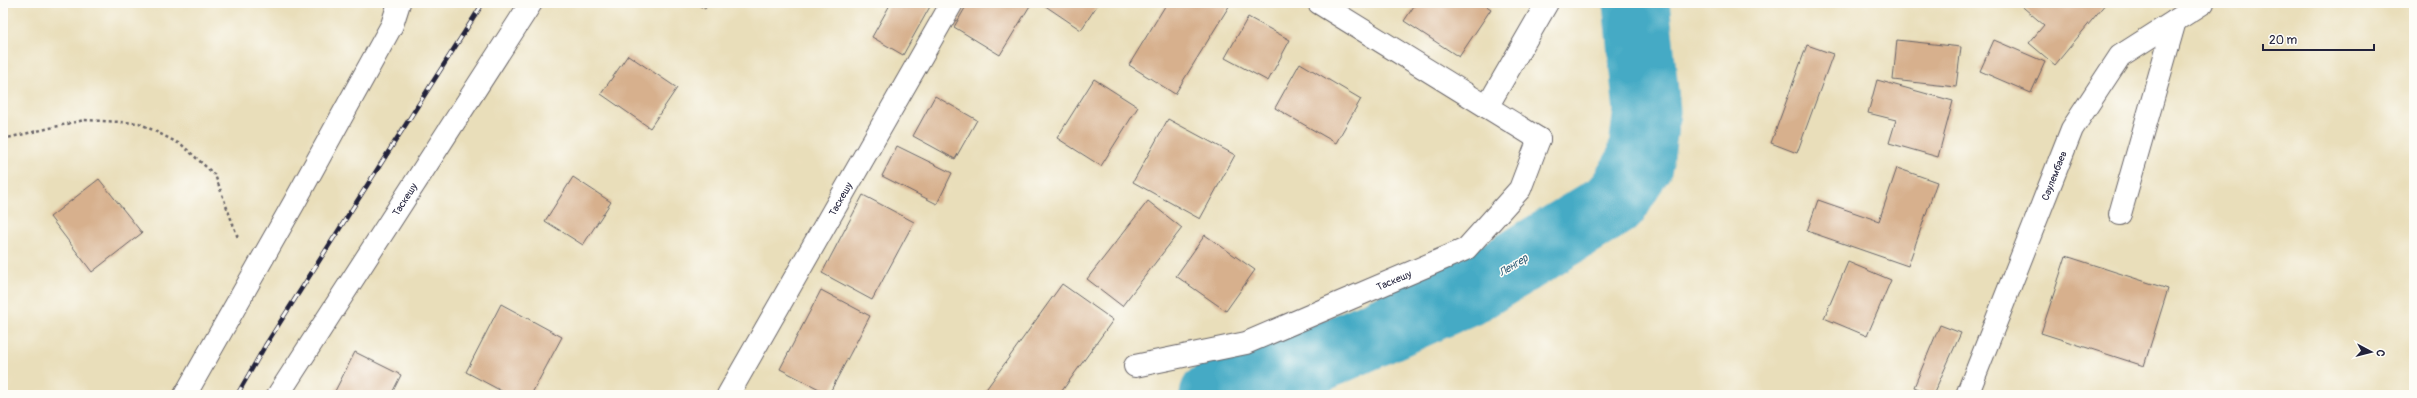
<svg xmlns="http://www.w3.org/2000/svg" width="2417" height="398" font-family="Pangolin,sans-serif">
  <style>
    .lines { fill: none; stroke-linecap: round; stroke-linejoin: round }
    .river { stroke: #45aac5; stroke-width: 67 }
    .building { fill: #d7b08d }
    .lane-casing { stroke: #686467; stroke-width: 24 }
    .street-casing { stroke: #686467; stroke-width: 24 }
    .path { stroke: #686467; stroke-width: 2.5; stroke-dasharray: 3 3; stroke-linecap: butt }
    .lane { stroke: #fff; stroke-width: 22 }
    .street { stroke: #fff; stroke-width: 22 }
    .rail-casing { stroke: #22223b; stroke-width: 4.5 }
    .rail { stroke: #fdfcf7; stroke-width: 3; stroke-dasharray: 9; stroke-linecap: butt }
    .labels { text-anchor: middle; stroke-width: 3; stroke-linejoin: round; paint-order: stroke }
    .street-label { font-size: 10px; fill: #22223b; stroke: #fdfcf7 }
    .water-label { font-size: 11px; font-style: italic; fill: #325f79; stroke: #fdfcf7 }
  </style>
  <rect width="100%" height="100%" fill="#fdfcf7"/>
  <filter id="ink" filterUnits="userSpaceOnUse"><feTurbulence type="fractalNoise" baseFrequency=".025" numOctaves="2"/><feDisplacementMap in="SourceGraphic" scale="8" xChannelSelector="R" yChannelSelector="G"/><feConvolveMatrix kernelMatrix="1 2 1 2 8 2 1 2 1" color-interpolation-filters="sRGB"/></filter>
  <filter id="wash" filterUnits="userSpaceOnUse"><feTurbulence type="fractalNoise" baseFrequency=".012" numOctaves="4" result="noise"/><feDisplacementMap in="SourceGraphic" scale="16" xChannelSelector="R" yChannelSelector="G"/><feGaussianBlur stdDeviation="0.9" result="paint"/><feColorMatrix in="noise" values="0 0 0 0 0 0 0 0 0 0 0 0 0 0 0 0 0 1.4 0 .05"/><feComposite in="paint" operator="in"/></filter>
  <g filter="url(#wash)">
    <rect width="100%" height="100%" fill="#e9deba"/>
    <g class="lines">
      <polyline class="river" points="1213,395 1311,362 1474,289 1616,202 1640,162 1647,111 1636,3"/>
    </g>
    <g id="blocks">
      <g class="building">
        <polygon points="695,3 709,3 705,9"/>
        <polygon points="891,3 932,3 903,55 872,37"/>
        <polygon points="968,3 1029,3 1031,4 1000,55 954,27"/>
        <polygon points="1041,3 1097,3 1098,4 1081,30"/>
        <polygon points="1167,3 1231,3 1175,94 1129,65"/>
        <polygon points="1416,3 1482,3 1491,9 1459,57 1404,21"/>
        <polygon points="2018,3 2106,3 2055,65 2029,43 2044,25"/>
        <polygon points="1248,17 1290,40 1268,81 1225,58"/>
        <polygon points="1897,40 1961,47 1956,87 1893,80"/>
        <polygon points="1994,40 2045,62 2031,93 1980,71"/>
        <polygon points="1807,45 1833,54 1797,153 1771,143"/>
        <polygon points="628,55 677,88 650,128 601,94"/>
        <polygon points="1300,63 1361,99 1336,143 1275,108"/>
        <polygon points="1094,79 1138,107 1101,166 1057,138"/>
        <polygon points="1877,80 1953,101 1938,157 1889,143 1896,120 1868,113"/>
        <polygon points="935,96 977,120 955,159 913,136"/>
        <polygon points="1168,119 1235,155 1200,219 1133,182"/>
        <polygon points="897,146 952,173 937,204 882,176"/>
        <polygon points="1897,168 1937,182 1908,266 1807,231 1818,200 1879,221"/>
        <polygon points="573,177 611,202 583,245 545,221"/>
        <polygon points="99,179 142,233 92,272 50,217"/>
        <polygon points="863,195 914,222 872,300 822,273"/>
        <polygon points="1148,201 1182,228 1122,306 1087,279"/>
        <polygon points="1205,235 1255,270 1226,311 1176,276"/>
        <polygon points="2066,256 2168,289 2144,366 2041,333"/>
        <polygon points="1848,262 1891,280 1867,336 1824,318"/>
        <polygon points="1062,284 1113,320 1059,395 982,395"/>
        <polygon points="821,290 870,316 829,394 780,369"/>
        <polygon points="501,304 562,337 531,395 509,395 466,372"/>
        <polygon points="1940,325 1961,333 1933,395 1914,387"/>
        <polygon points="355,352 401,375 391,395 333,395"/>
      </g>
    </g>
  </g>
  <g filter="url(#ink)">
    <use href="#blocks" fill-opacity="0" stroke="#686467" stroke-width="1"/>
    <g class="lines">
      <g class="lane-casing">
        <g id="lane">
          <polyline points="2120,214 2175,21"/>
          <path id="s1" d="M1135,366L1246,343L1466,249L1520,189L1539,139"/>
        </g>
      </g>
      <g class="street-casing">
        <g id="street">
          <polyline points="1319,3 1539,139"/>
          <polyline points="1487,107 1547,3"/>
          <polyline points="185,395 294,203 392,25 399,3"/>
          <path id="s2" d="M278,395L531,3"/>
          <path id="s3" d="M728,395L952,3"/>
          <path id="s4" d="M1967,395L2072,129L2120,56L2203,3"/>
        </g>
      </g>
      <polyline class="path" points="3,139 84,120 139,123 182,145 215,175 238,238"/>
      <use href="#lane" class="lane"/>
      <use href="#street" class="street"/>
      <g class="rail-casing">
        <polyline id="rail" points="237,395 265,346 483,3"/>
      </g>
      <use href="#rail" class="rail"/>
    </g>
  </g>
  <g class="labels">
    <g class="street-label">
      <text dy="4" stroke="none"><textPath href="#s4" startOffset="236">Саулембаев</textPath></text>
      <text dy="4" stroke="none"><textPath href="#s2" startOffset="233">Таскешу</textPath></text>
      <text dy="4" stroke="none"><textPath href="#s3" startOffset="226">Таскешу</textPath></text>
      <text dy="4" stroke="none"><textPath href="#s1" startOffset="274">Таскешу</textPath></text>
    </g>
    <g class="water-label">
      <text transform="translate(1513 265) rotate(-32)" y="4">Ленгер</text>
    </g>
  </g>
  <rect width="2417" height="398" fill="none" stroke="#fdfcf7" stroke-width="16"/>
  <g transform="translate(2371 352) rotate(97)" stroke="#fdfcf7" stroke-width="3" paint-order="stroke">
  <path d="M0-3L7 15L0 10L-7 15Z" fill="#22223b"/>
  <text y="-6" font-size="11" font-weight="bold" text-anchor="middle" fill="#22223b">С</text>
  </g>
  <path d="M2263 44v6h111v-6" fill="none" stroke="#22223b" stroke-width="2"/>
  <text x="2269" y="44" font-size="12" fill="#22223b" stroke="#fdfcf7" stroke-width="3" paint-order="stroke">20 m</text>
</svg>
